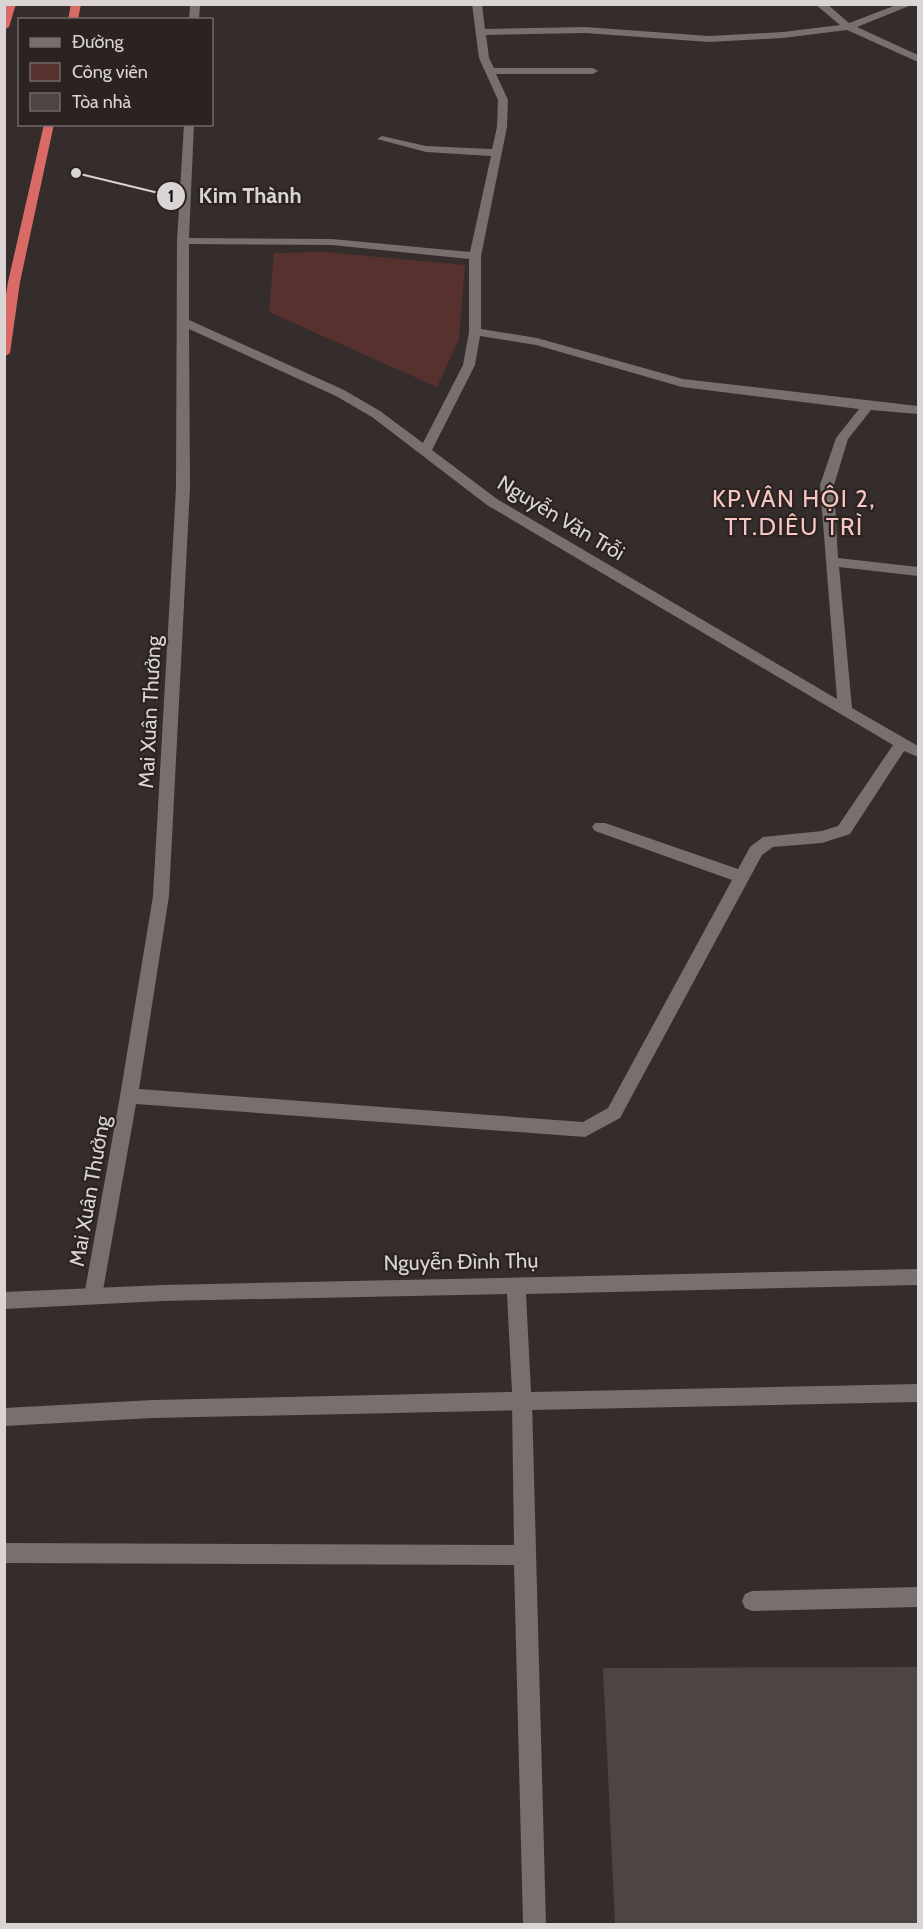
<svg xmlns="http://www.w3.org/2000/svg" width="923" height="1929" font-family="Cabin,sans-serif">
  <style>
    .green { fill: #57312e }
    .building { fill: #4d4544 }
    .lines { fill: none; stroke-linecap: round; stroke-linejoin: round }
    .service { fill: #786f6f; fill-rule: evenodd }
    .minor { fill: #786f6f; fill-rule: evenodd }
    .tertiary { fill: #786f6f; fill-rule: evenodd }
    .trunk { fill: #da6a66; fill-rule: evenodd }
    .labels { text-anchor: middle; stroke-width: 4.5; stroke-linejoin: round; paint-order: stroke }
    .street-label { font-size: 21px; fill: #dad5d4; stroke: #2a2322 }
    .quarter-label { font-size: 24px; letter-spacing: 1.5px; fill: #fac6c1; stroke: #2a2322 }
    .leader { fill: none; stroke: #dad5d4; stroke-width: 2 }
    .callout-dot { fill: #dad5d4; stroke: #2a2322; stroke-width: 2 }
    .mark-label { font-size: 18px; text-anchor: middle; font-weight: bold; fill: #111 }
    .callout-label { font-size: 22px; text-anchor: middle; font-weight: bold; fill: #dad5d4; stroke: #2a2322; stroke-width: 4.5; stroke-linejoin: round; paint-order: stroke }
  </style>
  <rect width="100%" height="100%" fill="#342d2c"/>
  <polygon class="green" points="325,252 465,265 459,339 437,387 269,312 274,253"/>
  <polygon class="building" points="918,1667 918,1924 615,1924 603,1668"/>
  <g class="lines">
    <polygon class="service" points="918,1587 918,1607 752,1611 745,1608 742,1601 745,1594 752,1591"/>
    <g class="minor">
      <polygon points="190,4 200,4 199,20 189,20"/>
      <path d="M472,4H482L485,29L585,27L709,36L783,32L840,25L815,4H827L849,23L899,4H914L857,27L918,55V62L847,30L783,38L709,42L585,33L486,35L489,58L494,68H593L598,71L593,74H496L508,100L507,127L481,256V329L537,338L683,379L918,406V414L871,410L848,439L834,485L838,558L918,567V576L839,567L852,708L918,746V757L904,751L850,834L822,843L773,847L762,855L620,1118L585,1137L136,1104L102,1296L100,1302L93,1304L86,1302L84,1296L120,1096L153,896L176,488L177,241L184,124H194L189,238L332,239L470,252L491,156L426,152L377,139L382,136L426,146L492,149L497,127L498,100L479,58ZM189,244L332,245L469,259V332L463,365L423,443L380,411L344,390L189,320ZM189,329L336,396L372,417L487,505L893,745L838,826L822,831L763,837L750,847L738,869L605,823H595L592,827L595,831L732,880L608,1108L583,1122L139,1089L169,896L190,488ZM480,336L536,345L682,387L859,409L836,438L820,485L837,699L497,499L432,450L475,365Z"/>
      <polygon points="522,1393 529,1396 532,1402 546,1924 523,1924 514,1565 4,1563 4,1543 514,1545 512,1402 515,1396"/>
    </g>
    <polygon class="tertiary" points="918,1269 918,1285 526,1294 531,1392 918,1384 918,1402 153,1418 4,1426 4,1408 153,1400 512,1392 507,1294 162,1301 4,1309 4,1292 162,1285"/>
    <g class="trunk">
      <polygon points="6,4 16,4 9,27 4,30"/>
      <polygon points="71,4 81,4 78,20 68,20"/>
      <polygon points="44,124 54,124 20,282 10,353 4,357 4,307 8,282"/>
    </g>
  </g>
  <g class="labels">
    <g class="street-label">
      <text transform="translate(561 518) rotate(31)" y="7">Nguyễn Văn Trỗi</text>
      <text transform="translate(150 712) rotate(-87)" y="7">Mai Xuân Thưởng</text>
      <text transform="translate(90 1191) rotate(-80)" y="7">Mai Xuân Thưởng</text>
      <text transform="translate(461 1262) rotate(-1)" y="7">Nguyễn Đình Thụ</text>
    </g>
    <g class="quarter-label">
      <text x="794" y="507">KP.VÂN HỘI 2,<tspan x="794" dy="28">TT.DIÊU TRÌ</tspan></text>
    </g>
  </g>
  <path class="leader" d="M76 173L171 196"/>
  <g class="callout-dot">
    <circle cx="76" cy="173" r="6"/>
    <circle cx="171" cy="196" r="15"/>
  </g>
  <g class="mark-label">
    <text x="171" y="202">1</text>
  </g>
  <g class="callout-label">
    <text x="250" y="203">Kim Thành</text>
  </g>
  <rect width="923" height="1929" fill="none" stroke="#dad5d4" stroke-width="12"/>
  <rect x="18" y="18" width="195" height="108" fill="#2a2322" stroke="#706a69" stroke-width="1.5"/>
  <rect x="30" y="38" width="30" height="9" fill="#786f6f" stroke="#706a69" stroke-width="1.5"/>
  <text x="72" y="48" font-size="18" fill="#dad5d4">Đường</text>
  <rect x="30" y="63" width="30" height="18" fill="#57312e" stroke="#706a69" stroke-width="1.5"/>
  <text x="72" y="78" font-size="18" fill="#dad5d4">Công viên</text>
  <rect x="30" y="93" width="30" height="18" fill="#4d4544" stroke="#706a69" stroke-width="1.5"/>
  <text x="72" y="108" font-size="18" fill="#dad5d4">Tòa nhà</text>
</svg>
